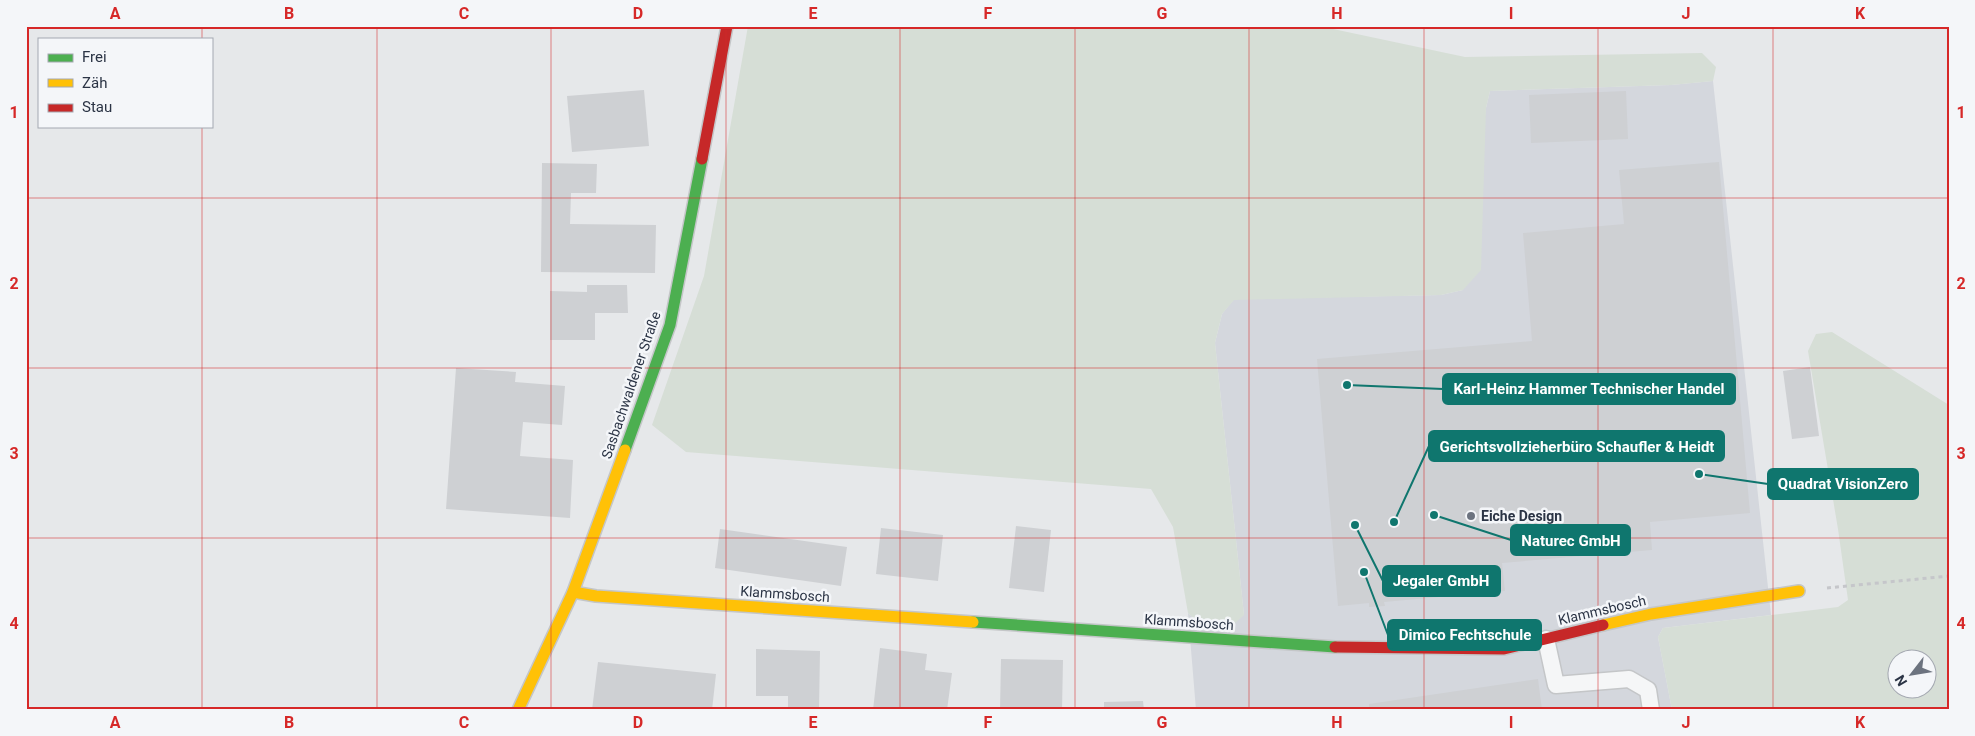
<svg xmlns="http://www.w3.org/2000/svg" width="1975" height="736" font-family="Roboto,sans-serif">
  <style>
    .built { fill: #d4d7dd }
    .green { fill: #d6ded6; fill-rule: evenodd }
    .building { fill: #ced0d3 }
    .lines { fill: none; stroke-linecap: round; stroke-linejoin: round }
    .lane-casing { stroke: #c4c6c8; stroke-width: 19 }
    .fast-casing { stroke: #c4c6c8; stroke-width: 14 }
    .slow-casing { stroke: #c4c6c8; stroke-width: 14 }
    .jam-casing { stroke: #c4c6c8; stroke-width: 14 }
    .path { stroke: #c5c6ca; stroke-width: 3; stroke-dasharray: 4 4; stroke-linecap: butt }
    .lane { stroke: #f5f6f7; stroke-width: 16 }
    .fast { stroke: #4caf50; stroke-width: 11 }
    .slow { stroke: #ffc107; stroke-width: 11 }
    .jam { stroke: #c62828; stroke-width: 11 }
    .grid { fill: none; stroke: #d62828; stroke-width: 1; stroke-opacity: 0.55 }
    .poi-dot { fill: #6c737f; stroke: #f4f6f9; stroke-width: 2 }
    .labels { text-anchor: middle; stroke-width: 5; stroke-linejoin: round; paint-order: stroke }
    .street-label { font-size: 14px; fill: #2b3445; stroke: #f4f6f9 }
    .poi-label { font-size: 14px; font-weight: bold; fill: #2b3445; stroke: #f4f6f9; text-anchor: start }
    .leader { fill: none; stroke: #0f766e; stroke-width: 2 }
    .callout-dot { fill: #0f766e; stroke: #f4f6f9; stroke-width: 2 }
    .callout { fill: #0f766e; stroke: #0f766e; stroke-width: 2 }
    .callout-label { font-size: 15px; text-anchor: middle; font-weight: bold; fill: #fff }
    .neatline { fill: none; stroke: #d62828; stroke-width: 2 }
    .grid-label { font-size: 16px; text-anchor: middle; font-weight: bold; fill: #d62828 }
  </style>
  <rect width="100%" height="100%" fill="#e6e8ea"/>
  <polygon class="built" points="1713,81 1771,615 1663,628 1658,637 1672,710 1196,710 1188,613 1199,623 1244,615 1215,343 1222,314 1234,299 1441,295 1463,290 1486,108 1490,91 1671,85"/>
  <g class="green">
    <polygon points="748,26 1319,26 1465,57 1702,53 1716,67 1713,81 1671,85 1490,91 1486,108 1481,270 1463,290 1441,295 1234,300 1222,314 1215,343 1244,615 1232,626 1199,623 1188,613 1173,527 1151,489 686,452 652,425 704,276"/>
    <path d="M1832,332L1949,405V710H1672L1658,637L1663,628L1838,607L1848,600L1838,529L1808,351L1816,334ZM1898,658H1928V688H1898Z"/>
  </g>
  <g class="building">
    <polygon points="644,90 649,146 572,152 567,96"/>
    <polygon points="1626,91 1628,139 1531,143 1529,95"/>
    <polygon points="1719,162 1750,513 1650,522 1652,550 1502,563 1505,591 1384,602 1385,606 1369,607 1369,603 1338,606 1317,359 1532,341 1523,233 1624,224 1619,170"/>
    <polygon points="542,163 597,164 596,193 571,193 570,224 656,225 655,273 541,272"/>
    <polygon points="587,285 627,285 628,313 595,313 595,340 550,340 550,291 587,292"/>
    <polygon points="1810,367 1819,436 1792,439 1783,371"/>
    <polygon points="456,368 516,372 515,382 565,386 562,425 523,422 520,456 573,460 570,518 446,509"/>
    <polygon points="1016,526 1051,530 1044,592 1009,588"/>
    <polygon points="881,528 943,535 938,581 876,574"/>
    <polygon points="720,529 847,547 841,586 715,568"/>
    <polygon points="880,648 927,654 925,670 952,673 947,710 873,710"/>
    <polygon points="756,649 820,651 819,710 788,709 788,696 756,696"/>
    <polygon points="1001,659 1063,660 1062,710 1000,710"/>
    <polygon points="598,662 716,674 712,710 592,710"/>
    <polygon points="1538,679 1542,710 1369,710 1369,704"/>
    <polygon points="1143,701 1144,710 1104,710 1104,702"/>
  </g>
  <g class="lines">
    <g class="lane-casing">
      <polyline id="lane" points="1546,639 1556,685 1629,679 1648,690 1651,710"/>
    </g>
    <g class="fast-casing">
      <g id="fast">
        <polyline points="625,450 670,325 702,159"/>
        <polyline points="973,622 1335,647"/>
      </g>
    </g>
    <g class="slow-casing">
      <g id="slow">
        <polyline points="573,592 596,596 973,622"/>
        <polyline points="1603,625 1651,614 1799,591"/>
        <polyline points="518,710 573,592 625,450"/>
      </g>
    </g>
    <g class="jam-casing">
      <g id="jam">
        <polyline points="702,159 727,26"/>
        <polyline points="1335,647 1504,649 1603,625"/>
      </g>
    </g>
    <polyline class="path" points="1827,588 1949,576"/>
    <use href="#lane" class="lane"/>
    <use href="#fast" class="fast"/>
    <use href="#slow" class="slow"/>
    <use href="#jam" class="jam"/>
  </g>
  <path class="grid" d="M202,26V39M377,26V710M551,26V710M726,26V710M900,26V710M1075,26V710M1249,26V710M1424,26V710M1598,26V710M1773,26V710M202,126V710M26,198H1949M26,368H1949M26,538H1949"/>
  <circle class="poi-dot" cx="1471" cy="516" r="5"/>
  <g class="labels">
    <g class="street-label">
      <text transform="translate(631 385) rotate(-71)" y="5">Sasbachwaldener Straße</text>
      <text transform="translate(785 594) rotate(4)" y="5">Klammsbosch</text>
      <text transform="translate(1602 610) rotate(-13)" y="5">Klammsbosch</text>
      <text transform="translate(1189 622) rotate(4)" y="5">Klammsbosch</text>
    </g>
    <g class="poi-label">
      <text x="1481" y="521">Eiche Design</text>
    </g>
  </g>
  <path class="leader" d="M1347 385L1443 389M1394 522L1429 446M1699 474L1768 484M1434 515L1511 540M1355 525L1383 581M1364 572L1388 635"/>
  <g class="callout-dot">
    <circle cx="1347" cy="385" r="5"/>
    <circle cx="1394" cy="522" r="5"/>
    <circle cx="1699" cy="474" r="5"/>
    <circle cx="1434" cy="515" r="5"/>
    <circle cx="1355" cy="525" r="5"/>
    <circle cx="1364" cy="572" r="5"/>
  </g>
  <g class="callout">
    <rect x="1443" y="374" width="292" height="30" rx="5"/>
    <rect x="1429" y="431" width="295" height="30" rx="5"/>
    <rect x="1768" y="469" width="150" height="30" rx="5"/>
    <rect x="1511" y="525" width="119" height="30" rx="5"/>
    <rect x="1383" y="566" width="117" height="30" rx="5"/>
    <rect x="1388" y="620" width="153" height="30" rx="5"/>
  </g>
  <g class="callout-label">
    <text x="1589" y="394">Karl-Heinz Hammer Technischer Handel</text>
    <text x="1577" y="452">Gerichtsvollzieherbüro Schaufler &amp; Heidt</text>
    <text x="1843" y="489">Quadrat VisionZero</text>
    <text x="1571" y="546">Naturec GmbH</text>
    <text x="1441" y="586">Jegaler GmbH</text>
    <text x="1465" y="640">Dimico Fechtschule</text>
  </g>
  <rect width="1975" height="736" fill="none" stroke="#f4f6f9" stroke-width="55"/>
  <rect x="38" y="38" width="175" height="90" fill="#f4f6f9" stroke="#a4a8b1"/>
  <rect x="48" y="54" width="25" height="8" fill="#4caf50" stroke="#a4a8b1"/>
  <text x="82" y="62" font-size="15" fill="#2b3445">Frei</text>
  <rect x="48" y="79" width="25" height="8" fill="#ffc107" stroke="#a4a8b1"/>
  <text x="82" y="88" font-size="15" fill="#2b3445">Zäh</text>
  <rect x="48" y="104" width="25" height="8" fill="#c62828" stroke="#a4a8b1"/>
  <text x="82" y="112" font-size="15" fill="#2b3445">Stau</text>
  <g transform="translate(1912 674) rotate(239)"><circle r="24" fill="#f4f6f9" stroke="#a4a8b1"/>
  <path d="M0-4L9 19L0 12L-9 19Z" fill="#6c737f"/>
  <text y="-8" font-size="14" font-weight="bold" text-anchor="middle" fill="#2b3445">N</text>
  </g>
  <rect x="28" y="28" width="1920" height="680" class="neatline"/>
  <g class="grid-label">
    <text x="115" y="19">A</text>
    <text x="289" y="19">B</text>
    <text x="464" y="19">C</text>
    <text x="638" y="19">D</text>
    <text x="813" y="19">E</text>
    <text x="988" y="19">F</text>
    <text x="1162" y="19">G</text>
    <text x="1337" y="19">H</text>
    <text x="1511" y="19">I</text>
    <text x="1686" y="19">J</text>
    <text x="1860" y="19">K</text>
    <text x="14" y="118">1</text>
    <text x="1961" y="118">1</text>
    <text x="14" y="289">2</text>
    <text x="1961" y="289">2</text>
    <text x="14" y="459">3</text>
    <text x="1961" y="459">3</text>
    <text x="14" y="629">4</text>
    <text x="1961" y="629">4</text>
    <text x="115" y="728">A</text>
    <text x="289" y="728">B</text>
    <text x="464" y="728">C</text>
    <text x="638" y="728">D</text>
    <text x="813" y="728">E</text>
    <text x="988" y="728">F</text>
    <text x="1162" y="728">G</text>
    <text x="1337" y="728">H</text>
    <text x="1511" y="728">I</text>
    <text x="1686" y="728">J</text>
    <text x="1860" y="728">K</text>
  </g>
</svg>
